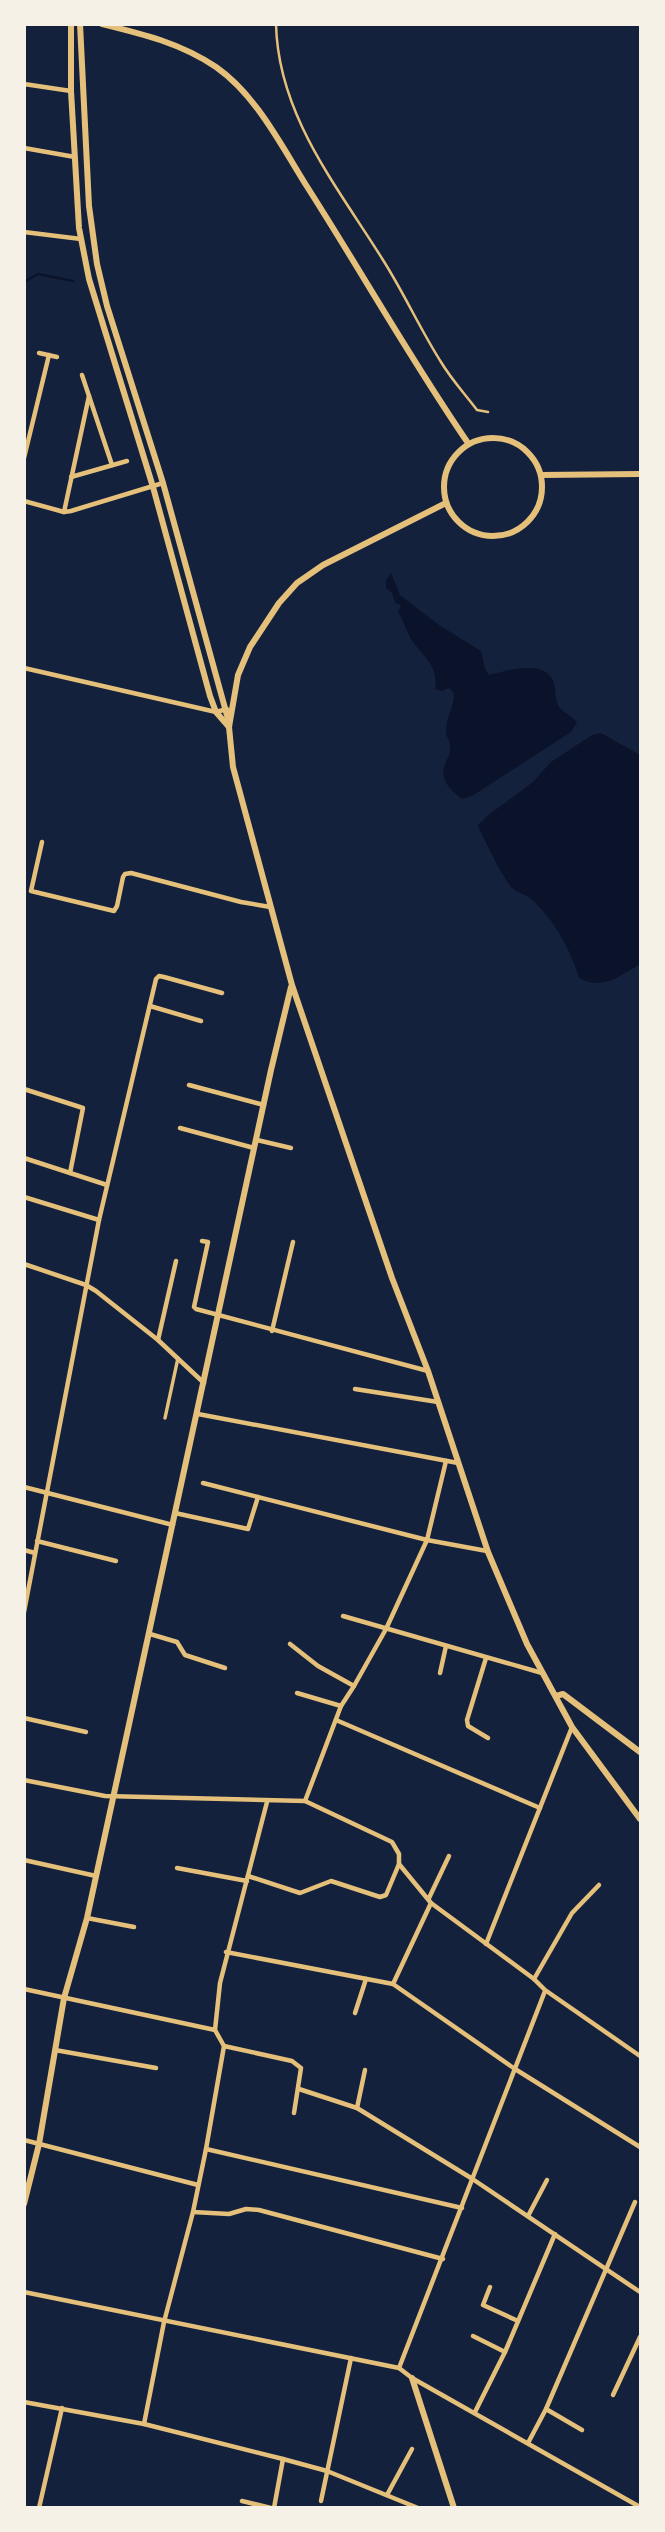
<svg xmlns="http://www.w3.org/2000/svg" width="665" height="2532" font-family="Inter,sans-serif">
	<rect width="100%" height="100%" fill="#14213d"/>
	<!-- water -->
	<g fill="#0b132b">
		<path d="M391,573L400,595L439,625L481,651L485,669L489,675C510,670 549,657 555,687C556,695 555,702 560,708C565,713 572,717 577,722L571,732L472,796L462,799C452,792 440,780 444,767C446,760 451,754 450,746C450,741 446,737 446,731C446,717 454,707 454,693L449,688L442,691L435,689C439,665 422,656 411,639C406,630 404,621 398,612L401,605L395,603L392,593L386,588V580Z"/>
		<path d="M601,733L640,755V964C620,976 602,991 579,978C570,949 554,919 531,899C526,894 517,893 512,888C505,881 481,835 478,825L487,816L533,782L551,762L592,735Z"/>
	</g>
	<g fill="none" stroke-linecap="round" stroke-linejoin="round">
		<!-- stream -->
		<path stroke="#0b132b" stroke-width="2.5" d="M24,282L38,274L73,281"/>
		<!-- service -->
		<path stroke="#e5c07b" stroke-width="2.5" d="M276,24C278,115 337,186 383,260C404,293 420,329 441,362C451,379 465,394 477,410L488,412"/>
		<!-- pedestrian -->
		<path stroke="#e5c07b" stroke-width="3.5" d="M165,1418L178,1358"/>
		<!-- minor -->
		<g stroke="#e5c07b" stroke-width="4.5">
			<path d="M24,84L71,91"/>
			<path d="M24,148L75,157"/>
			<path d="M24,232L81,239"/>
			<path d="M39,353L57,357"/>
			<path d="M82,375L112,465"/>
			<path d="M24,458L49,355"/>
			<path d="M71,477L127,461"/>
			<path d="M24,501L64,512L71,511L163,483"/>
			<path d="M64,512L89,396"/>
			<path d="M24,668L216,712L227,709"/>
			<path d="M42,842L31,891L114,911L117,906L123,877L125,874L131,873L241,902L270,907"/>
			<path d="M150,1006L201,1021"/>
			<path d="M189,1085L264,1105"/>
			<path d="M24,1089L83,1108L70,1173"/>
			<path d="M180,1128L254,1148"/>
			<path d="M257,1140L291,1148"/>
			<path d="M24,1158L107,1185"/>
			<path d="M24,1197L99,1220"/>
			<path d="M202,1241L208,1242L194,1307L196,1309L428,1371"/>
			<path d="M24,1264L86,1285L96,1291L158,1340L204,1383"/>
			<path d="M272,1331L293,1242"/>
			<path d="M158,1340L176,1261"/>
			<path d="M355,1389L438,1402"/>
			<path d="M198,1414L458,1463"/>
			<path d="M203,1483L427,1540L487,1551"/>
			<path d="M24,1487L173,1525"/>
			<path d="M175,1513L248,1529L258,1497"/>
			<path d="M37,1541L116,1561"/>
			<path d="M24,1550L35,1553"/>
			<path d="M24,1612L99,1220L156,979L159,976L164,977L222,993"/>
			<path d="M343,1616L542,1673"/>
			<path d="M150,1634L177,1642L185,1655L225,1668"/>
			<path d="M290,1644L318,1666L354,1686"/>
			<path d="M486,1658L467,1720L468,1726L488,1738"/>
			<path d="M440,1673L446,1646"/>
			<path d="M297,1693L341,1706"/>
			<path d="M24,1718L86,1732"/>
			<path d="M336,1720L540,1808"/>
			<path d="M24,1780L105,1796L305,1801L392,1842L399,1854V1864L431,1903L534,1979L545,1990L640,2056"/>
			<path d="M305,1801L341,1706L354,1686L386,1629L427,1540L446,1461"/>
			<path d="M24,1860L96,1876"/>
			<path d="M177,1868L247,1881"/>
			<path d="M248,1876L300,1893L331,1881L380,1897L386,1895L399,1864"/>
			<path d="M429,1898L449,1856"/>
			<path d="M87,1918L134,1927"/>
			<path d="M486,1944L572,1727"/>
			<path d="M226,1952L393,1984L515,2069L640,2147"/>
			<path d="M534,1979L572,1913L599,1885"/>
			<path d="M393,1984L431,1903"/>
			<path d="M24,1989L215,2030"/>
			<path d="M355,2013L366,1979"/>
			<path d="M224,2046L292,2061L301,2068L294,2113"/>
			<path d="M55,2050L156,2068"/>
			<path d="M299,2089L357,2108L471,2178L640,2292"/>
			<path d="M357,2108L365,2070"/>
			<path d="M24,2140L198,2185"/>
			<path d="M206,2149L462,2208"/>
			<path d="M193,2212L229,2214L246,2209L259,2210L443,2259"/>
			<path d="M528,2216L547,2180"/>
			<path d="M490,2287L483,2305L518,2321"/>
			<path d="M24,2292L399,2368L412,2378L640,2507"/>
			<path d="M473,2336L505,2352"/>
			<path d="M399,2368L545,1991"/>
			<path d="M613,2395L640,2337"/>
			<path d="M24,2402L144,2424L283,2459L327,2471L418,2508"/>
			<path d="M546,2409L582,2430"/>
			<path d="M475,2412L505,2352L555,2234"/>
			<path d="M144,2424L164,2322L193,2212L206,2149L224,2046L215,2030L220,1983L267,1802"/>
			<path d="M528,2443L546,2409L635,2202"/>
			<path d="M387,2495L412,2449"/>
			<path d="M242,2501L271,2508"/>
			<path d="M321,2501L351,2358"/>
			<path d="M39,2508L62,2408"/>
			<path d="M274,2508L283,2459"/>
		</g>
		<!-- secondary -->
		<g stroke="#e5c07b" stroke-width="6">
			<path d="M71,24V91L79,228L89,279L153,487L210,696L216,712L229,727"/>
			<path d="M80,24L89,206L97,264L107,306L163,483L228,719"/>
			<path d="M102,24C143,34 180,43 216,67C256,95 281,145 306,185C361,271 411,360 468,443"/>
			<circle cx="493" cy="487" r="49"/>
			<path d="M541,475L640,474"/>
			<path d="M446,503L323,565L297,583L279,603L250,647L238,675L229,727L233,767L292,985L392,1278L428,1371L488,1552L527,1644L572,1727L640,1819"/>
			<path d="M556,1696L563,1694L640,1752"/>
			<path d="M24,2204L39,2144L64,1998L87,1918L271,1070L291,987"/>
			<path d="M412,2378L454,2508"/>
		</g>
	</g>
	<!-- border -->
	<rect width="665" height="2532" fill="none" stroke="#f6f1e7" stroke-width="52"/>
</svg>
